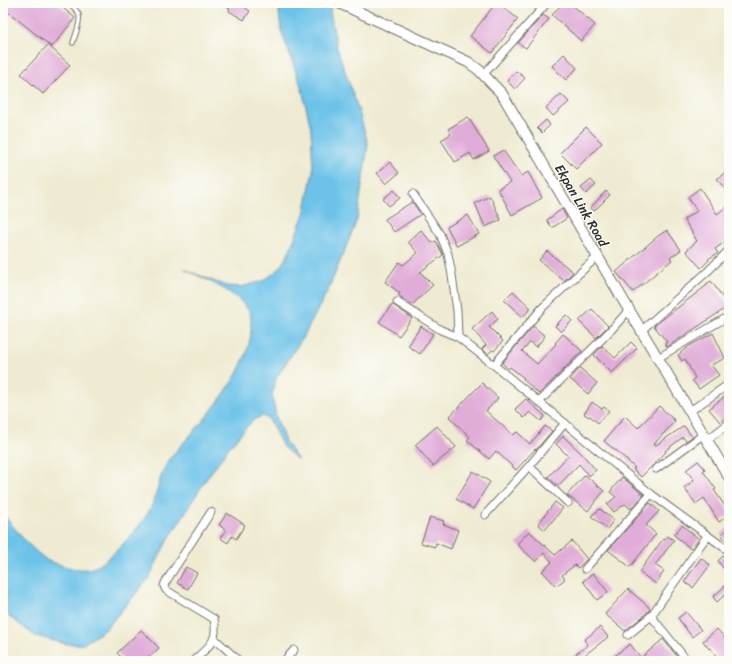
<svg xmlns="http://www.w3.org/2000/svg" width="732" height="664" font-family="Sriracha,sans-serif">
	<rect width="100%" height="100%" fill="#fdfcf7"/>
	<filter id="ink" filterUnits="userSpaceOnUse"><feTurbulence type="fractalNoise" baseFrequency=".025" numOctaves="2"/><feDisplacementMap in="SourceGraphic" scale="8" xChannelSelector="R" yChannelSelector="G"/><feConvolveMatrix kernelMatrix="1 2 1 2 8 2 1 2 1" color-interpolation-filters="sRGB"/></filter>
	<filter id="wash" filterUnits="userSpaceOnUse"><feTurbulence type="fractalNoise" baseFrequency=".012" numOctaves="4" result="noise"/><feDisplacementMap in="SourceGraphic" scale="16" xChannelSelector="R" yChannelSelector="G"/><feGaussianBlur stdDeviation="0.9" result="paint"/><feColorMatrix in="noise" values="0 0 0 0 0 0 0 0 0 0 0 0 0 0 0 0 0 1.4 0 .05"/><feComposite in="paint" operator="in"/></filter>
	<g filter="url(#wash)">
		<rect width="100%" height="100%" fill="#efebd2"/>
		<!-- water -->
		<path fill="#6cc2e9" stroke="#4c768a" d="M278,3H332L330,11L337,48L359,112L368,144L357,220L329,288L305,334L276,378L272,396L276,416L285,442L298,460L283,447L269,419L262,416L253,420L229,447L205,481L165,545L149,578L105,630L83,644H67L35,636L10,617L3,608V514C16,530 28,546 44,558C48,562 55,563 61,565C69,568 85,571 93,568C109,562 139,528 148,513C156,500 158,484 163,471C170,455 184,443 195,430C218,404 254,360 251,323C251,320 251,316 250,314C243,294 202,278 184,269L226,286L241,287L263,281L277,271L288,255L304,214L313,171L311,129L302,89L281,30Z"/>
		<g id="blocks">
			<!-- building -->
			<g fill="#e0acd8">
				<path d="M5,3H57L75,18L52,47L3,8Z"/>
				<path d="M221,3H238L250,11L244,20L229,11L230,9Z"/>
				<path d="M496,3H498L518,19L492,53L470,36Z"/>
				<path d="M556,3H570L595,25L581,41L552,15L560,6Z"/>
				<path d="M543,15L549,19L526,48L518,43Z"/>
				<path d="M48,45L70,65L43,94L21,74Z"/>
				<path d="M564,54L577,68L566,80L552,66Z"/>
				<path d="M516,71L525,78L515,89L507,81Z"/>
				<path d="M561,94L569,102L553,116L546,108Z"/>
				<path d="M468,117L489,151L474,160L470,153L455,162L441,140L451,134L448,129Z"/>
				<path d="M546,120L550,125L542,133L537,128Z"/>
				<path d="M586,127L602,143L576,169L560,153Z"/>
				<path d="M503,150L521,176L528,172L542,198L512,215L498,189L510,182L493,156Z"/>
				<path d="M390,162L399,173L386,184L377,173Z"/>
				<path d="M729,169V194L717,179Z"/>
				<path d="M591,180L596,185L586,194L581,188Z"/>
				<path d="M700,188L717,214L726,207L729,211V239L715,249L718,253L708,259L709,260L701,268L686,251L697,241L684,219L697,211L688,197Z"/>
				<path d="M394,190L400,198L389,206L383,199Z"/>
				<path d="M606,191L610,195L594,211L590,208Z"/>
				<path d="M490,196L501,220L485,227L475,203Z"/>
				<path d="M412,202L421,214L394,232L385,219Z"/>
				<path d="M562,209L567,218L552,228L547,220Z"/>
				<path d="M468,215L479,234L457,246L447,227Z"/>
				<path d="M421,230L432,243L436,241L443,255L420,272L433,285L412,305L398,295L400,293L385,282L399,262L403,265L418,253L408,242Z"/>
				<path d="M667,230L681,250L670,258L672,260L633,292L616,272L658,236Z"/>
				<path d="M547,251L573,272L564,281L539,260Z"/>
				<path d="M711,281L729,306L667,347L665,343L667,342L654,326L707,285L706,284Z"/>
				<path d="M513,291L531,308L523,317L504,300Z"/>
				<path d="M392,304L412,318L399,336L379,322Z"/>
				<path d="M592,309L608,326L596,338L579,321Z"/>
				<path d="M492,311L498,319L489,327L503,341L494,351L492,350L488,354L482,349L486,345L472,329Z"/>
				<path d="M566,315L572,321L561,332L555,326Z"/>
				<path d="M421,326L433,334L420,354L408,346Z"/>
				<path d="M533,326L545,336L536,347L530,342L522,351L537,364L556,344L555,343L563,334L582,351L539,394L523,379L524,378L510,367L508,369L502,363Z"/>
				<path d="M713,333L725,358L711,365L719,375L699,389L692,380L695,378L685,359L682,361L678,355L689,346Z"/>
				<path d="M631,342L637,348L612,373L594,355L602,346L615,358Z"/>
				<path d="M580,368L597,383L588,394L570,379Z"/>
				<path d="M482,383L498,398L486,411L513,435L517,432L530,444L545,426L552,431L536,450L535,449L516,470L496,451L489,459L467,440L470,437L449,417Z"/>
				<path d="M729,393V414L720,422L709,409Z"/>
				<path d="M526,399L545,416L541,421L530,412L524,418L515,409Z"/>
				<path d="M592,402L602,409L604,407L609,411L598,423L590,416L589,417L584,414Z"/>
				<path d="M659,406L675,421L654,444L656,445L684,426L692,437L686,441L683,437L665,451L666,452L641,477L633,469L635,468L616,450V451L604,441L625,416L638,428Z"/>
				<path d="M437,426L456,447L433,466L415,445Z"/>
				<path d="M563,436L583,455L596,470L589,476L579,464L558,486L548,477L568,456L556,444Z"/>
				<path d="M698,461L705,469L703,471L716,489L714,490L729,512V515L719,522L704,498L696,504L684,488L694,480L686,470Z"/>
				<path d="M473,471L490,482L473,509L456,499Z"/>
				<path d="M585,475L604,491L588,511L567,495Z"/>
				<path d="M622,477L644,495L631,509L625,504L614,512L607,504L616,497L610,492Z"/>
				<path d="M555,502L563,508L545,530L538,524Z"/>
				<path d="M650,503L659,511L646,525L656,534L630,567L608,550Z"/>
				<path d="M600,509L614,520L607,529L591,516Z"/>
				<path d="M227,513L245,525L236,539L232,536L228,543L220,538L226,530L219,525Z"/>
				<path d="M430,517L444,521L443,524L458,530L451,549L436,543L435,547L421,543Z"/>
				<path d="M682,525L699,539L691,549L674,535Z"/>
				<path d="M729,528V545L721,534Z"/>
				<path d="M529,531L555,555L572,541L587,559L578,568L575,565L562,575L565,579L556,586L542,571L552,562L544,553L536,562L517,544Z"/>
				<path d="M667,536L674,540L655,565L664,571L656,584L639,572L663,539L664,540Z"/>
				<path d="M724,555L729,563L723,568L718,561Z"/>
				<path d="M701,558L710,565L693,588L684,582Z"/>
				<path d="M186,567L197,573L188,589L177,583Z"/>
				<path d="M593,573L608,592L597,600L583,581Z"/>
				<path d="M729,582V591L717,602L713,597Z"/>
				<path d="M628,589L650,608L647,613L625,631L605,614Z"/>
				<path d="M686,612L701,630L692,637L678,618Z"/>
				<path d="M600,627L608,637L577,661H575L572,657L588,645L584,640Z"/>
				<path d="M717,629L729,643V661H720L710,648L709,649L703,641Z"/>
				<path d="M141,630L159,648L145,661H125L117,653Z"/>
				<path d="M663,639L680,660L678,661H608L630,644L641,658Z"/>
			</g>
		</g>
	</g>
	<g filter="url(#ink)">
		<use href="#blocks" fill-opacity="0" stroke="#706e65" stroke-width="1"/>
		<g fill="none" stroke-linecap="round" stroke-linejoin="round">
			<defs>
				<path id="lane" d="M69,3C72,6 78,11 79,15C81,23 75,35 73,43"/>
				<g id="street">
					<path d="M484,74L547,3"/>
					<path d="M413,194L440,234L448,254L452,275L457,311L458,337"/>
					<path d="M397,302L441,330L458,337L494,365L651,494L729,551"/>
					<path d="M641,331L708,271L729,250"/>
					<path d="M658,358L729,316"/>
					<path d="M494,365L542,308L597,257"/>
					<path d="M539,402L612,329L629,310"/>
					<path d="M690,411L729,384"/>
					<path d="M707,440L729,423"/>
					<path d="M529,466L568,503"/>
					<path d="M656,469L704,434"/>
					<path d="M485,515L529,466L565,423"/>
					<path d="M585,569L651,494"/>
					<path d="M651,616L685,658L692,661"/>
					<path d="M628,635L651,616L707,536"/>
					<path d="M214,638L239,661"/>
					<path d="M3,658L9,661"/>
					<path d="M193,661C208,647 219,642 214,619L166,590L164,586L165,583L211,512"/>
					<path d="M284,661L294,650"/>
				</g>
				<path id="secondary" d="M339,3L468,62L479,70L502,94L629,310L729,477"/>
			</defs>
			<!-- lane casing -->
			<use href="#lane" stroke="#706e65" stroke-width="5.5"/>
			<!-- street casing -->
			<use href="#street" stroke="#706e65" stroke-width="9"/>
			<!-- secondary casing -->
			<use href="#secondary" stroke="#706e65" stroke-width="12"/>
			<!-- lane -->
			<use href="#lane" stroke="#fff" stroke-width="3.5"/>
			<!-- street -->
			<use href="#street" stroke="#fff" stroke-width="7"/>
			<!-- secondary -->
			<use href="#secondary" stroke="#fff" stroke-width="10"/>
		</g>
	</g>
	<g text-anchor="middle" stroke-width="3" stroke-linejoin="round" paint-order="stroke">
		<!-- street labels -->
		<g font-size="13" fill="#2b2b2b" stroke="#fdfcf7">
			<text transform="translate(582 205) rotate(60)" y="5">Ekpan Link Road</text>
		</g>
	</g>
	<!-- margin -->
	<rect width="732" height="664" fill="none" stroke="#fdfcf7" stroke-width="16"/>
</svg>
